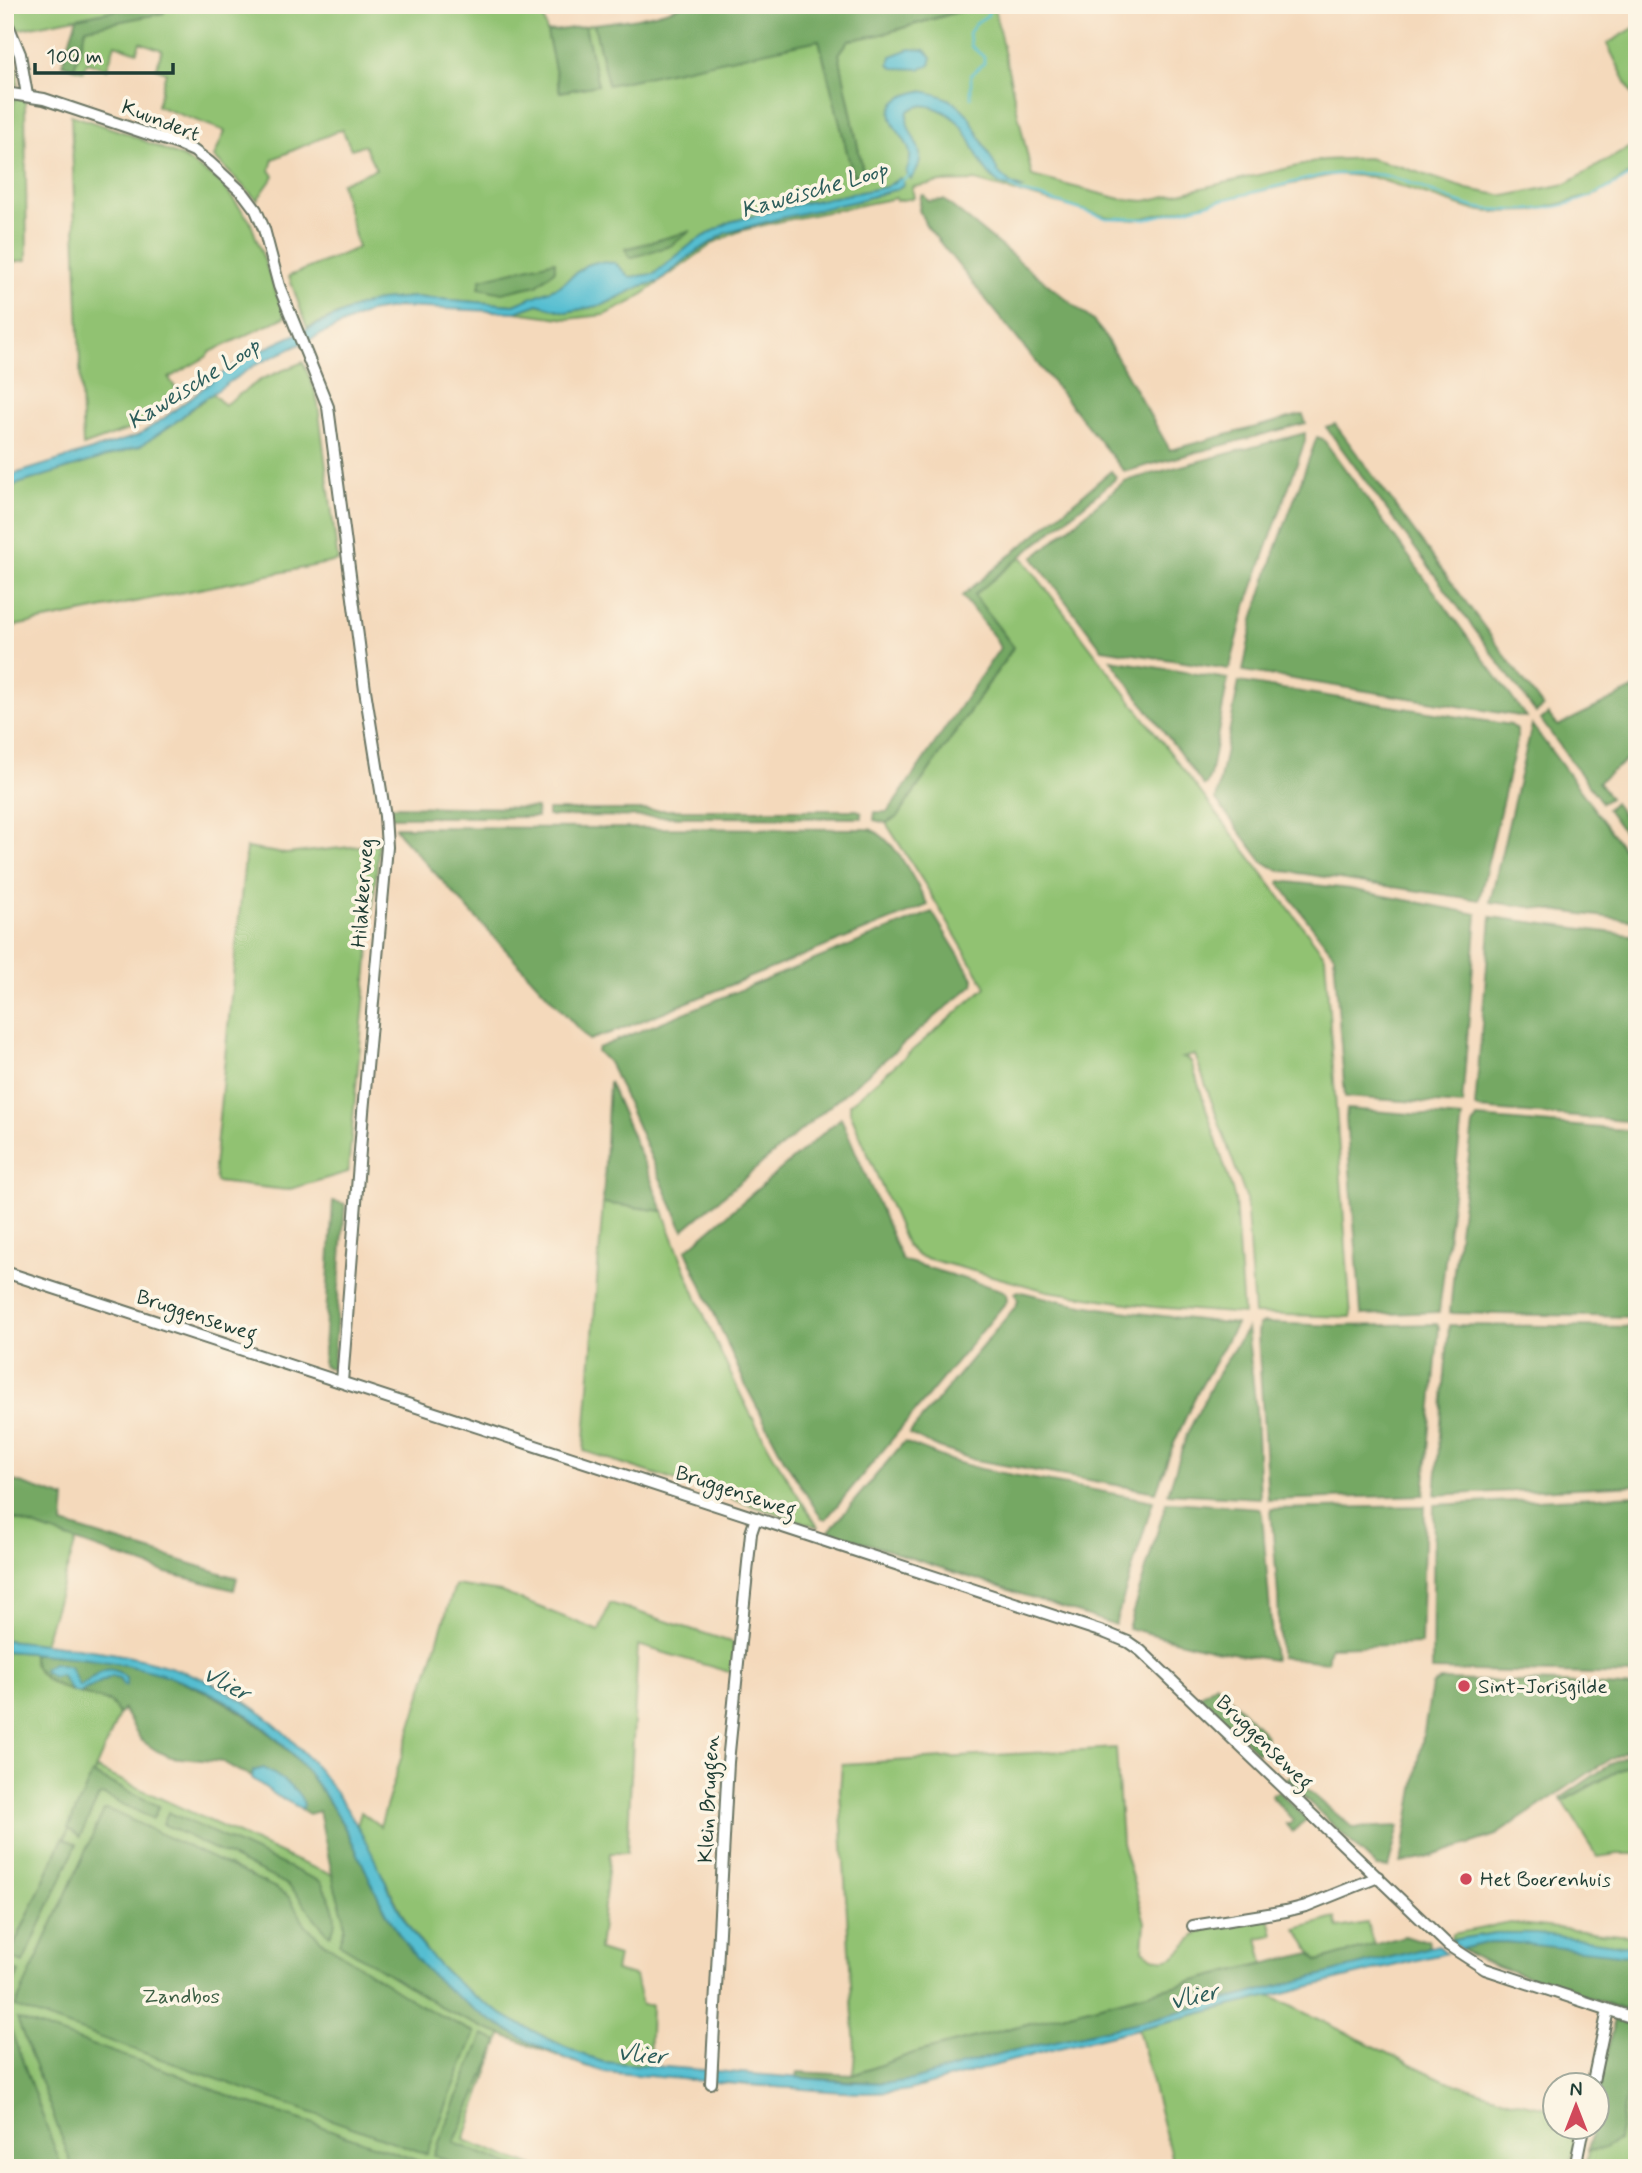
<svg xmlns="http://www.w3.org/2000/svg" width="1642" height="2173" font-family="Mynerve,sans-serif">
	<rect width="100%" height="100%" fill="#fcf5e5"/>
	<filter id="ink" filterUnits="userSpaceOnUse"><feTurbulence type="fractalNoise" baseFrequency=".0143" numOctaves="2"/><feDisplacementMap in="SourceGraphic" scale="14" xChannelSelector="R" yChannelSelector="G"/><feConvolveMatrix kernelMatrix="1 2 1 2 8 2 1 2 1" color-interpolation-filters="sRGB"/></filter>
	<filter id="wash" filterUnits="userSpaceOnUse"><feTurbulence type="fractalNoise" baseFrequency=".00686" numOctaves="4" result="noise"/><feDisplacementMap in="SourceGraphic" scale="28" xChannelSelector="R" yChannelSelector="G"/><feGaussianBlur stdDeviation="1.57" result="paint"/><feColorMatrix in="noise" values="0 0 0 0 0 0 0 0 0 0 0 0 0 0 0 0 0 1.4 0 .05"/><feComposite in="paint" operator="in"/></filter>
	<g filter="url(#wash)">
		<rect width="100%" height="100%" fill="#f4d9bb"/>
		<!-- green -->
		<g fill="#91c272" stroke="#588053" stroke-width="2">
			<path d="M6,5H140L16,30Z"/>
			<path d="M163,5H541L560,92L598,85L585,26L594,24L608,84L819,39L853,176L863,171L839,54L849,40L879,35L982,5H993L996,16L1032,176L1121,199L1145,201L1324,160L1368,158L1402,167L1467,189L1505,196L1566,184L1637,143V169L1598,194L1533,211L1491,212L1473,210L1372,177L1336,174L1134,220L1108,217L975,181L941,182L912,187L914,198L896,201V198L777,222L740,231L715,242L632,302L604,315L568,319L516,312L538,304L566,312L603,305L641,286L658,282L691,255L726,233L781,218L857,201L897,189L904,184L900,178L886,187L799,204L730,222L694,242L654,274L630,277L618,266L578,271L560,286L514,305L414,297L392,299L356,307L307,328L289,276L358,248L341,183L376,169L364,145L351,149L342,129L273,159L270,170L274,176L257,200L214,157L225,131L157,106L166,72L156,68L162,50L140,42L137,52L115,44L107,69L87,62L83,71L74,68L86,28L163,13Z"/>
			<path d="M1637,26V104L1607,44Z"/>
			<path d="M5,29L17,66L18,85H5Z"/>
			<path d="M14,98L25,100L27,260L5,263V168L9,167Z"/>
			<path d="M71,115L126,133L184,158L221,183L250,221L285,317L210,352L206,357L169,378L180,395L150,419L133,428L83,446Z"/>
			<path d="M303,362L314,388L318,404L338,561L5,628V488L140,446L173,424L212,393L224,405L262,379Z"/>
			<path d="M1021,556L1325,956L1351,1317L1254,1314L1246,1198L1195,1055L1183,1058L1191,1061L1235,1199L1243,1314L1154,1307L1047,1291L918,1256L907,1246L850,1112V1104L986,987L926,886L886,823L897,817L1012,650L1013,646L974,595Z"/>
			<path d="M379,844L348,1172L287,1190L216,1182L214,1167L246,848L286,854Z"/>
			<path d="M603,1203L663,1211C695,1298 733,1390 781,1468C793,1488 806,1508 818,1527L584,1451Z"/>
			<path d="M5,1516L76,1541L44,1644L5,1640Z"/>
			<path d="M455,1585L501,1592L599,1631L610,1603L734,1643L732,1673L638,1645L627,1853H610L599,1950L618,1956L615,1971L635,1976L642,2005H651L649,2066L603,2062L583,2056L501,2015L457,1983L432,1958L409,1927L357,1826L361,1812L380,1826Z"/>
			<path d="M5,1651L32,1653C34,1691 84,1692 111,1703L119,1715L70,1827L97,1769L299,1862L338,1877L415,1954L502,2032L464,2140L538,2168H5V1969L69,1829L63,1838L5,1965Z"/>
			<path d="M1116,1748L1122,1843L1145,1922L1143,1950C1177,1978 1183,1936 1210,1926C1228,1920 1250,1920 1269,1917L1273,1935L1258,1938L1264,1963L914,2053L853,2075L855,2052L844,1863L840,1791L842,1764Z"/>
			<path d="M1637,1761V1854H1617L1598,1857L1563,1801Z"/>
			<path d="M1335,1918L1338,1928L1367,1923L1374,1945L1318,1961L1296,1929Z"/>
			<path d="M1510,1923L1637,1937V1947L1518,1933H1496L1451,1940L1452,1934Z"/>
			<path d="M1496,1939L1637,1954V2168H1584L1598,2124L1623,2021L1619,2012Z"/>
			<path d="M1270,1996L1444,2080L1512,2101L1554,2109V2128H1579L1570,2168H1174L1138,2029Z"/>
		</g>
		<!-- forest -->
		<g fill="#74a864" stroke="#4a724c" stroke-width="2">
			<path d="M140,5H163L164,13L86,28L74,68L62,64L77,18Z"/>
			<path d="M683,5H973V7L879,35L849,40L839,54L863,172L853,176L819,40L608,85L594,24C627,20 652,17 683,5Z"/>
			<path d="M585,26L598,85L560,92L547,32Z"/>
			<path d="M924,195L928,201L944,200L1093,321L1103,333L1170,450L1300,415H1303L1306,423L1127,471L1123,470L926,225L919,210L921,196Z"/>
			<path d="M691,231L670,246L630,258L625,249Z"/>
			<path d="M555,261V270L537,285L502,293L479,288L481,279Z"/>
			<path d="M1335,424L1543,707L1536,713L1326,427Z"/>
			<path d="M1305,433V441L1245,609L1230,667L1228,669L1102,649L1033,558L1125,481Z"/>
			<path d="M1317,437L1323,439L1526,717L1243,671L1254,616L1275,552Z"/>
			<path d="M1111,471L1116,477L1114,480L974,595L1013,647L1012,649L897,817L886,823L874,820L875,812H887L890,809L1000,648L995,638L962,596Z"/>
			<path d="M1111,660L1228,679L1210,776L1206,785L1204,786Z"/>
			<path d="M1239,682L1511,725L1517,730V740L1479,900L1278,870L1263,862L1216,800Z"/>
			<path d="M1637,687V752L1598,782L1610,798L1602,803L1541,720L1548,714L1558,726Z"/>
			<path d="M1532,725L1637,867V921L1490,902Z"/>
			<path d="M1614,803L1637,834V850L1607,809Z"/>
			<path d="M387,806L536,808L537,817H389Z"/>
			<path d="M548,810H857L861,812L862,818L548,816Z"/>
			<path d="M396,827L870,829C897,840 914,881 928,905L619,1030L589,1040L400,835L395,828Z"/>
			<path d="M1280,881L1350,889L1477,914L1462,1105L1345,1097L1334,955L1279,883Z"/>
			<path d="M932,912L974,980L973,985L683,1230L610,1064L597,1051L598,1048Z"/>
			<path d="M1491,917L1637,936V1122L1479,1109L1475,1107Z"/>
			<path d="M609,1082L650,1177L663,1211L603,1203Z"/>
			<path d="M1347,1109L1462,1118L1439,1312L1362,1315L1361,1313L1346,1118Z"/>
			<path d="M841,1118L902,1260L1001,1290L1006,1293L1007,1301L826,1519H822L784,1459L746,1386L686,1250Z"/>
			<path d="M1477,1118L1637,1131V1317L1450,1313L1454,1269L1473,1125Z"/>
			<path d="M333,1201L345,1204L333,1369L323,1366Z"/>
			<path d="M1018,1291C1089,1310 1163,1316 1236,1324L1194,1399L1172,1448L1156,1492L975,1460L939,1448L909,1434L1016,1306L1018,1300L1015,1293Z"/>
			<path d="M1263,1323L1338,1326L1437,1324L1439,1327L1424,1495L1268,1500L1258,1334L1259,1325Z"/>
			<path d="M1449,1325L1637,1327V1485L1435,1495Z"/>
			<path d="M1247,1328L1256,1410L1260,1498L1168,1493L1187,1434L1217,1375Z"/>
			<path d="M904,1442L952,1461L981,1469L1153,1501L1115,1625L829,1531Z"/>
			<path d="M5,1478L65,1498L63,1524L237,1578L234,1590L167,1573L5,1516Z"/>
			<path d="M1637,1495V1675L1432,1670L1434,1505Z"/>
			<path d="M1171,1502L1259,1508L1262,1514L1274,1660L1214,1650L1128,1628L1166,1503Z"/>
			<path d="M1425,1506L1421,1644L1330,1647L1327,1662L1280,1657L1278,1595L1271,1509Z"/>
			<path d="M32,1653C62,1656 93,1658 122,1663C140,1666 156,1672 173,1678C254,1708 309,1760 349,1836C371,1878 387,1926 419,1961C456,2000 500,2027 549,2050C562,2056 576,2060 588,2067L484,2028L449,2012L339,1943L344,1928V1917L335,1888L319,1811L309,1814L301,1809L296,1792L264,1768L253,1771L252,1776L239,1771L223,1762L170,1757L157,1751L141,1740L123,1709L119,1715L111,1702L79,1693L112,1676L119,1678L123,1685L120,1673C104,1663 93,1680 79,1686L70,1667L57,1675H61L72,1691C53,1684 34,1676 32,1653Z"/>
			<path d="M1440,1680L1559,1683L1637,1688V1745L1596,1768L1496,1835L1423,1859L1401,1863L1432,1685Z"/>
			<path d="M1216,1684L1265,1734L1267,1742L1258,1753L1199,1696Z"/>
			<path d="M1637,1749V1761L1562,1801L1561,1798L1600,1771Z"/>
			<path d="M92,1774L159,1806L153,1819L104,1795L99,1796L80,1837L68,1828Z"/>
			<path d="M1291,1776L1353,1828L1399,1826L1388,1868L1377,1867L1285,1779Z"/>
			<path d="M1278,1791L1307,1820L1292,1832L1286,1824H1290L1293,1820L1271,1796Z"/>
			<path d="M104,1810H110L276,1888L289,1897L306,1925L323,1942L418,2004L475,2033L427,2154L15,2007Z"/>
			<path d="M168,1812L321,1882C329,1898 342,1918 330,1935C312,1920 304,1898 286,1884L163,1824Z"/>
			<path d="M63,1838L77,1844L23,1963L9,1957Z"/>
			<path d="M1404,1936L1416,1940H1428L1430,1947L1144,2021L1003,2053L913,2080L889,2083L797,2078L798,2072L853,2075L914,2053L1237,1970L1311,1953L1318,1961Z"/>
			<path d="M1490,1942L1530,1943L1637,1956V2014L1483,1961L1461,1949Z"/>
			<path d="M5,1966L19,1972L5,2002Z"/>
			<path d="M5,2014L62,2168H5Z"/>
			<path d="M17,2019L171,2072L239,2100L311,2123L427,2164L428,2168H73Z"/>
			<path d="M1614,2020L1637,2026V2077L1632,2078L1628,2084L1618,2140L1602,2149L1588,2151L1592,2128H1596L1597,2106Z"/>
			<path d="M483,2035L499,2041L454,2143L520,2168H466L434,2155Z"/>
		</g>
		<!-- water -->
		<g fill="#55bed1" stroke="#3a7e82" stroke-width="2">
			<path d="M910,49L925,50L932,57L930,65L921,69L893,68L889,64L891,56Z"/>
			<path d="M920,91C940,93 955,100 968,115L999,173L1011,184L1024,189C1016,188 1004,188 998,183C970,161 975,123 938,109C926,104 919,104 908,111C901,138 936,146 911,179L906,172C909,165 912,158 909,150C907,142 900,134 895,127C881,104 902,95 920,91Z"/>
			<path d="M900,178L904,184L897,189L857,201L781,218L726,233L691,255L658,282L641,286L603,305L566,312L538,304L516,312L399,307L369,312L255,365L198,403L173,424L140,446L5,488V477L137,436L163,419L232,366L268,347L356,307L379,300L414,297L514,305L560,286L586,265L597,262L615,263L630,277L654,274L694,242L730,222L799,204L886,187Z"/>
			<path d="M5,1640C76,1647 146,1653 212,1683C279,1715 330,1775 365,1840C383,1874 396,1911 419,1942C452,1986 497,2014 545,2037C564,2047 583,2056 603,2062L852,2082L889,2083L913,2080L1003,2053L1144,2021L1438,1945L1446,1953L1039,2053L909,2090C871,2096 831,2091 792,2088C730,2084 668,2078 605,2072C543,2054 458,2009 416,1958C387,1922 370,1878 350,1837C318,1776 271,1721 207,1691C142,1661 76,1657 5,1651Z"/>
			<path d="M53,1663L70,1667L79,1686C97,1678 106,1658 126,1678V1686L123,1685L119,1678L112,1676L79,1693L72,1691L61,1675L53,1677L43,1671L44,1668Z"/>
			<path d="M264,1768C278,1777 300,1788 304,1805L302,1809L277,1796L252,1778L253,1771Z"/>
			<path d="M1496,1933H1535L1637,1947V1956L1507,1942H1490L1461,1949L1451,1940Z"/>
		</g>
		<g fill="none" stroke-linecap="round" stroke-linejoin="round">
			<!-- stream -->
			<g stroke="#55bed1" stroke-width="2.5">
				<path d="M971,98V75L984,63V57L971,46L969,33L977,22L988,15V10"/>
				<path d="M900,182L911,174"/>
				<path d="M1011,187L1022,193L1038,196L1106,218L1146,219L1323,175C1342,173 1362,172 1382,175C1413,181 1443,199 1473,207C1484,210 1495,210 1506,210C1558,212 1594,200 1637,171"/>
			</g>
		</g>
	</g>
	<g filter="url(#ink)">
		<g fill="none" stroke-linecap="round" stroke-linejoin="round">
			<defs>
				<g id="minor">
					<path d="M5,18L20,54L27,95"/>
					<path d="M5,93L44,99L178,144L194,151L209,162L244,194L256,210L264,229L279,286L328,407L365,690L385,816L387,847L363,1112L342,1382"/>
					<path d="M5,1272L1106,1633L1128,1642L1141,1651L1448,1945L1485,1969L1637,2019"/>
					<path d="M1193,1926L1286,1911L1306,1906L1378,1877"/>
					<path d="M711,2083L728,1762L751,1533L756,1518"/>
					<path d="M1592,2086L1608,2010"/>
					<path d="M1575,2168L1583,2128"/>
				</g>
			</defs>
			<!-- minor casing -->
			<use href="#minor" stroke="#6a7463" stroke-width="14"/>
			<!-- minor -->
			<use href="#minor" stroke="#fff" stroke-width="10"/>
		</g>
	</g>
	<!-- markers -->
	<g fill="#d1495b" stroke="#fcf5e5" stroke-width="2.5">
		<circle cx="1464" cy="1686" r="7"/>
		<circle cx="1466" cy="1879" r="7"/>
	</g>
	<g text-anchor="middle" stroke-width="7" stroke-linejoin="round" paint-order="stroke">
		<!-- street labels -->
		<g font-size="21" fill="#1f3d34" stroke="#fcf5e5">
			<text transform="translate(161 120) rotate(21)" y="7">Kuundert</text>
			<text transform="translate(362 893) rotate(-86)" y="7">Hilakkerweg</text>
			<text transform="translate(197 1315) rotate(18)" y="7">Bruggenseweg</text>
			<text transform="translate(736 1491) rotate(18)" y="7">Bruggenseweg</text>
			<text transform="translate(1265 1742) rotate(44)" y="7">Bruggenseweg</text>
			<text transform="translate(708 1799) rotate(-87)" y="7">Klein Bruggen</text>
		</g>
		<!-- poi labels -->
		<g font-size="21" fill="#1f3d34" stroke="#fcf5e5" text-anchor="start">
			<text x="1478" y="1693">Sint-Jorisgilde</text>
			<text x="1480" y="1886">Het Boerenhuis</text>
		</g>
		<!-- park labels -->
		<g font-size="21" fill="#3c5e44" stroke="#fcf5e5">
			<text x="181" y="2003">Zandbos</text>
		</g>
		<!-- water labels -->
		<g font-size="23" font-style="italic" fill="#2c5d5b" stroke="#fcf5e5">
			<text transform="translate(814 189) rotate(-16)" y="8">Kaweische Loop</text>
			<text transform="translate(193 383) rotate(-32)" y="8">Kaweische Loop</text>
			<text transform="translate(227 1683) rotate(28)" y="8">Vlier</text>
			<text transform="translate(1194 1996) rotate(-14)" y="8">Vlier</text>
			<text transform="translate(642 2054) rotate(5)" y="8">Vlier</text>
		</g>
	</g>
	<!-- margin -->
	<rect width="1642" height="2173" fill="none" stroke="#fcf5e5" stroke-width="28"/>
	<!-- north arrow -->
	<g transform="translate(1576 2106)"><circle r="33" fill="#fcf5e5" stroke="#a4ab9e" stroke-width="2"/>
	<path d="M0-5L12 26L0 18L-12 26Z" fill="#d1495b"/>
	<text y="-10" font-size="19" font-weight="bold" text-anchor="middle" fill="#1f3d34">N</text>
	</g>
	<!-- scale -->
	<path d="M35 63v10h138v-10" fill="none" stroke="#1f3d34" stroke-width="3.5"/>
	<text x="46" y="63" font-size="21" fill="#1f3d34" stroke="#fcf5e5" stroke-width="5" paint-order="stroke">100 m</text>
</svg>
